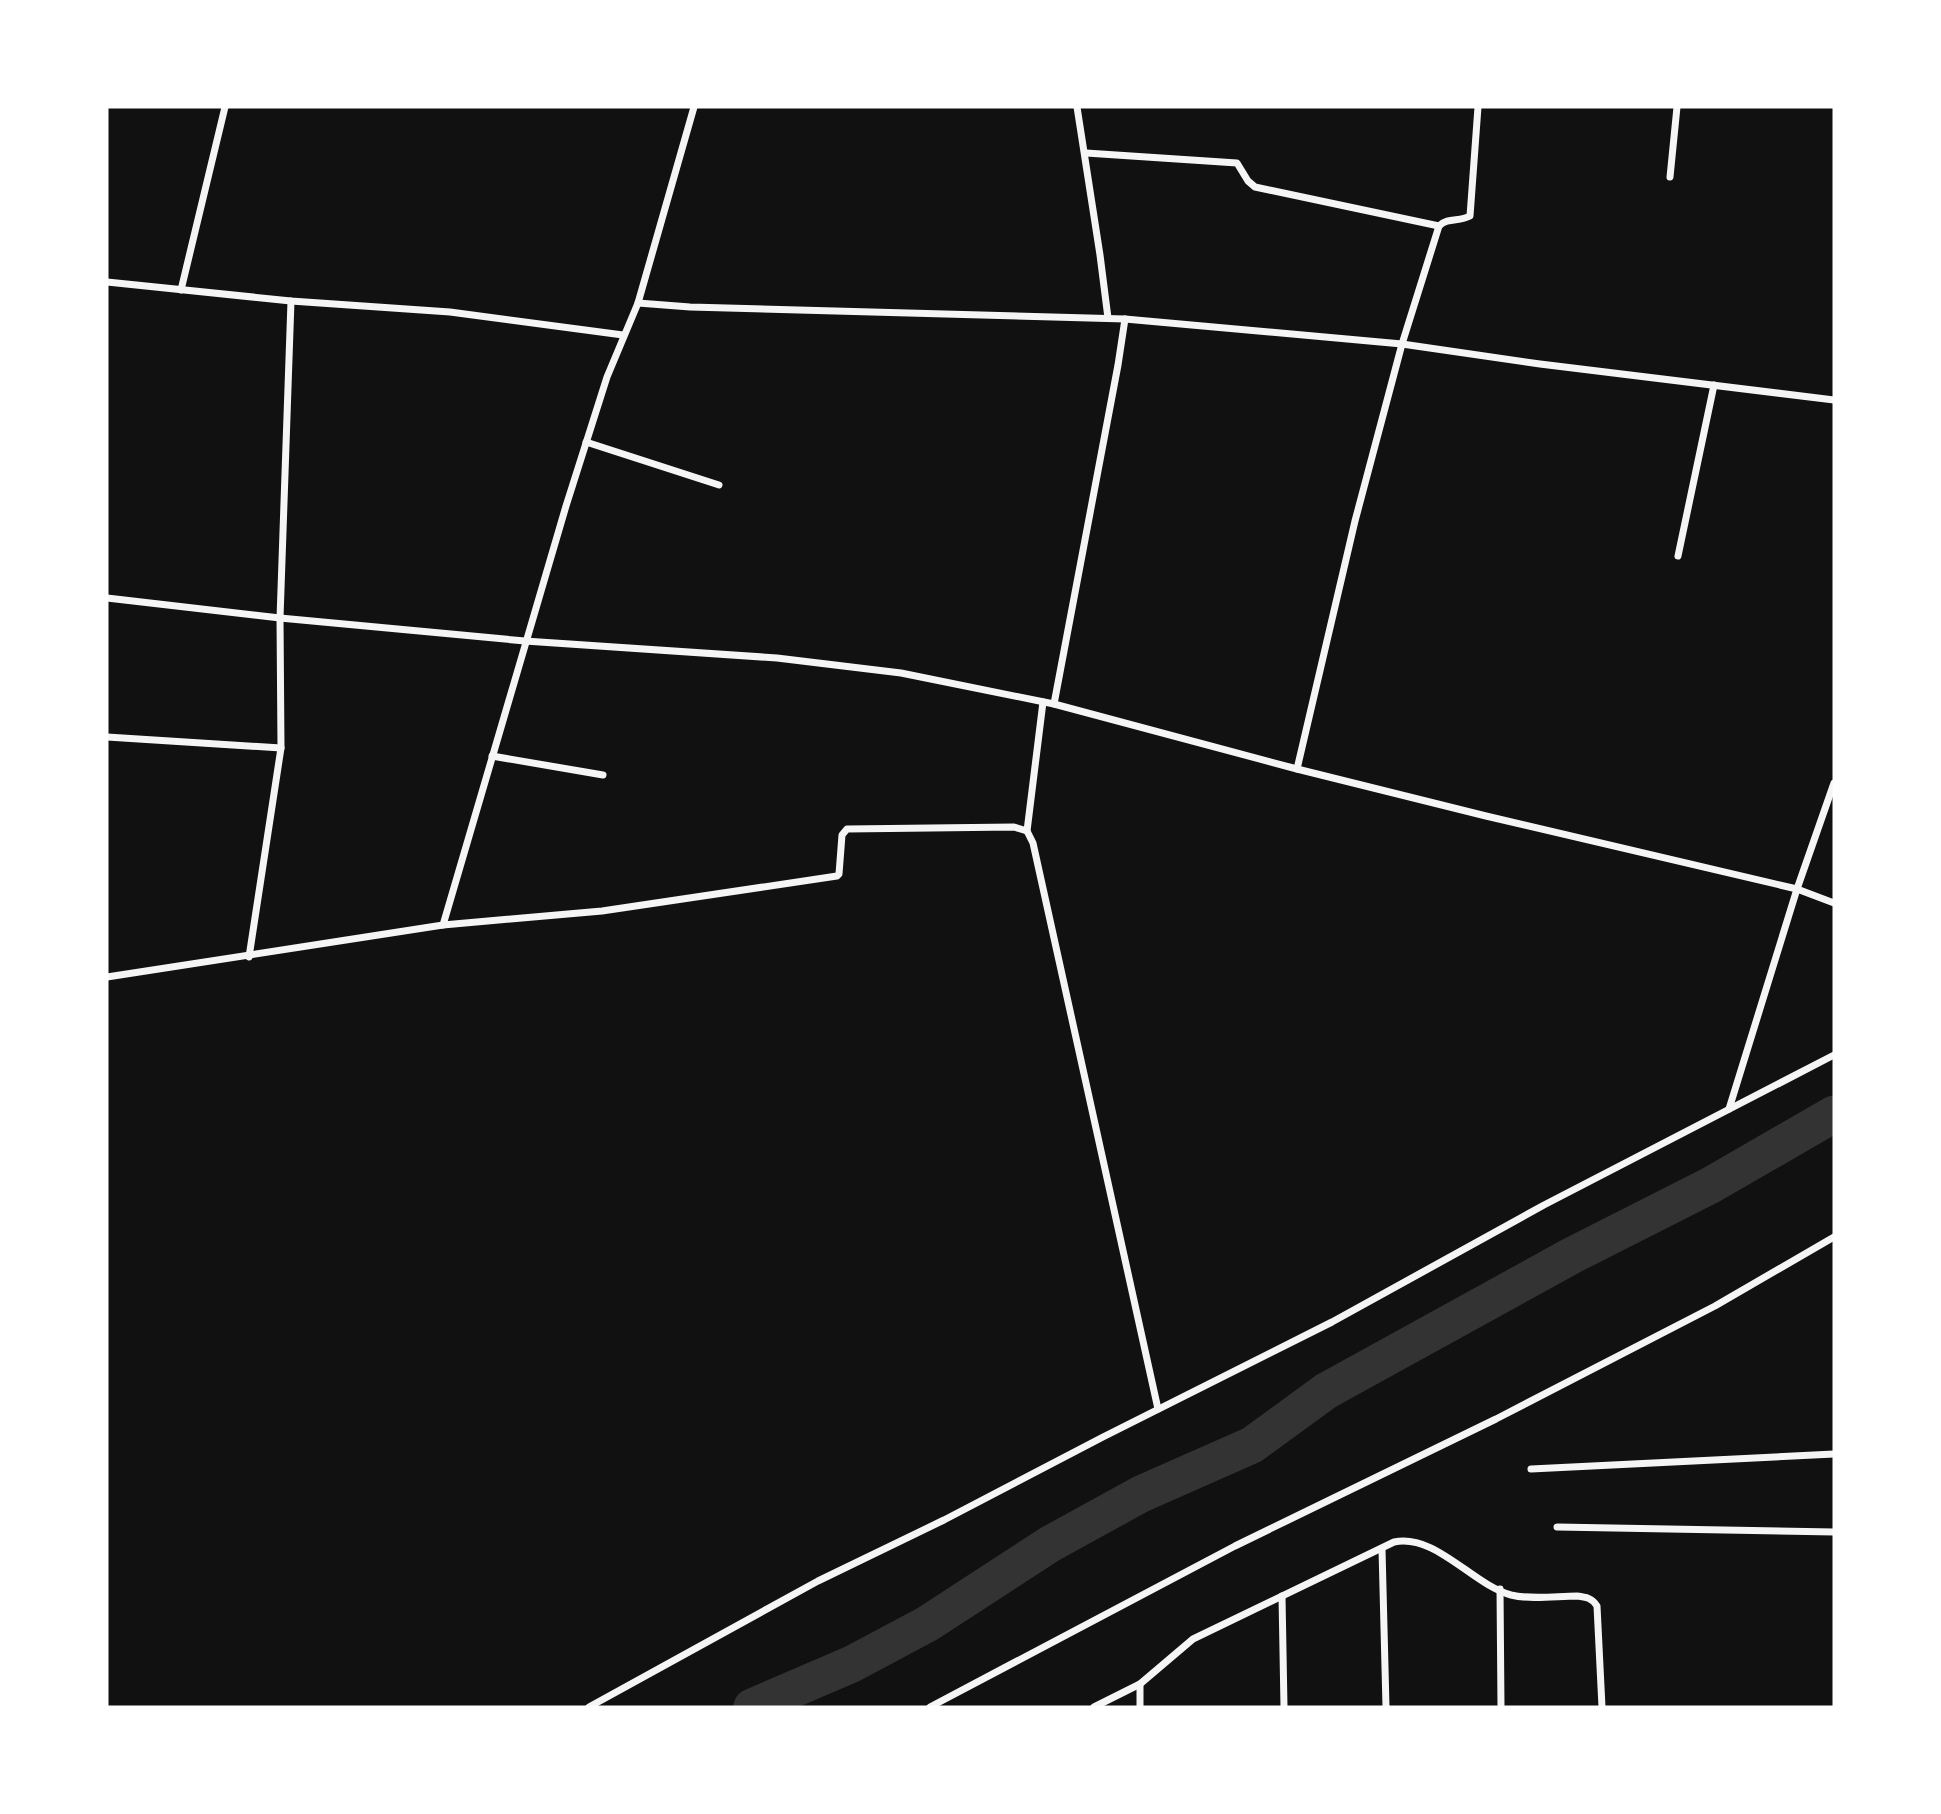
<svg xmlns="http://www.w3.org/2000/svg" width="1941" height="1814" font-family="'Varela Round',sans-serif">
	<rect width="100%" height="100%" fill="#111"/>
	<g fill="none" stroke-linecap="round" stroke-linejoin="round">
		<!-- river -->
		<path stroke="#333" stroke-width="37" d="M752,1707L852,1664L927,1624L1050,1544L1141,1494L1252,1445L1326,1391L1571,1256L1711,1185L1834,1114"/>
		<!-- minor -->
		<g stroke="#f5f5f5" stroke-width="7">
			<path d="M1077,107L1100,255L1108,318"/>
			<path d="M1086,153L1237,163L1248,181L1255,187L1439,226"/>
			<path d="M1670,177L1677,107"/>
			<path d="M107,282L291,301L450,312L623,335"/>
			<path d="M181,290L225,107"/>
			<path d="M638,303L690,307L1125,319L1402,344L1540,364L1834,400"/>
			<path d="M586,442L719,485"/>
			<path d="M1678,556L1714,385"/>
			<path d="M107,598L280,618L525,641L777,658L901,673L1054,704L1297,769L1486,816L1797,889L1834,903"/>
			<path d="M1054,704L1118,365L1125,319"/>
			<path d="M107,737L281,748"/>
			<path d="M492,756L603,775"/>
			<path d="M1297,769L1355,521L1402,344L1439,226C1448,217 1459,222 1470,216L1478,107"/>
			<path d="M1027,831L1043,702"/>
			<path d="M443,925L602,911L837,876L839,874L842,835L847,829L1014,827L1027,831L1033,843L1158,1409"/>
			<path d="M249,957L281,748L280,618L291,301"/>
			<path d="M107,977L443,925L566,506L607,377L638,303L694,107"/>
			<path d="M1729,1109L1797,889L1834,783"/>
			<path d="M1531,1469L1834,1454"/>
			<path d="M1557,1527L1834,1532"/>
			<path d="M1382,1549L1386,1707"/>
			<path d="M1500,1589L1501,1707"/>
			<path d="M1282,1596L1284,1707"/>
			<path d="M1140,1684V1707"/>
			<path d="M589,1707L818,1581L944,1520L1103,1437L1332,1322L1544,1205L1834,1055"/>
			<path d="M930,1707L1235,1546L1496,1419L1715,1306L1834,1237"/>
			<path d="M1094,1707L1140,1684L1193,1639L1394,1542C1435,1533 1473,1585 1511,1595C1532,1600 1557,1596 1577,1596C1586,1597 1592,1598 1597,1606L1602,1707"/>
		</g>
	</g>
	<!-- border -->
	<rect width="1941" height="1814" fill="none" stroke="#ffffff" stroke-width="217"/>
</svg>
